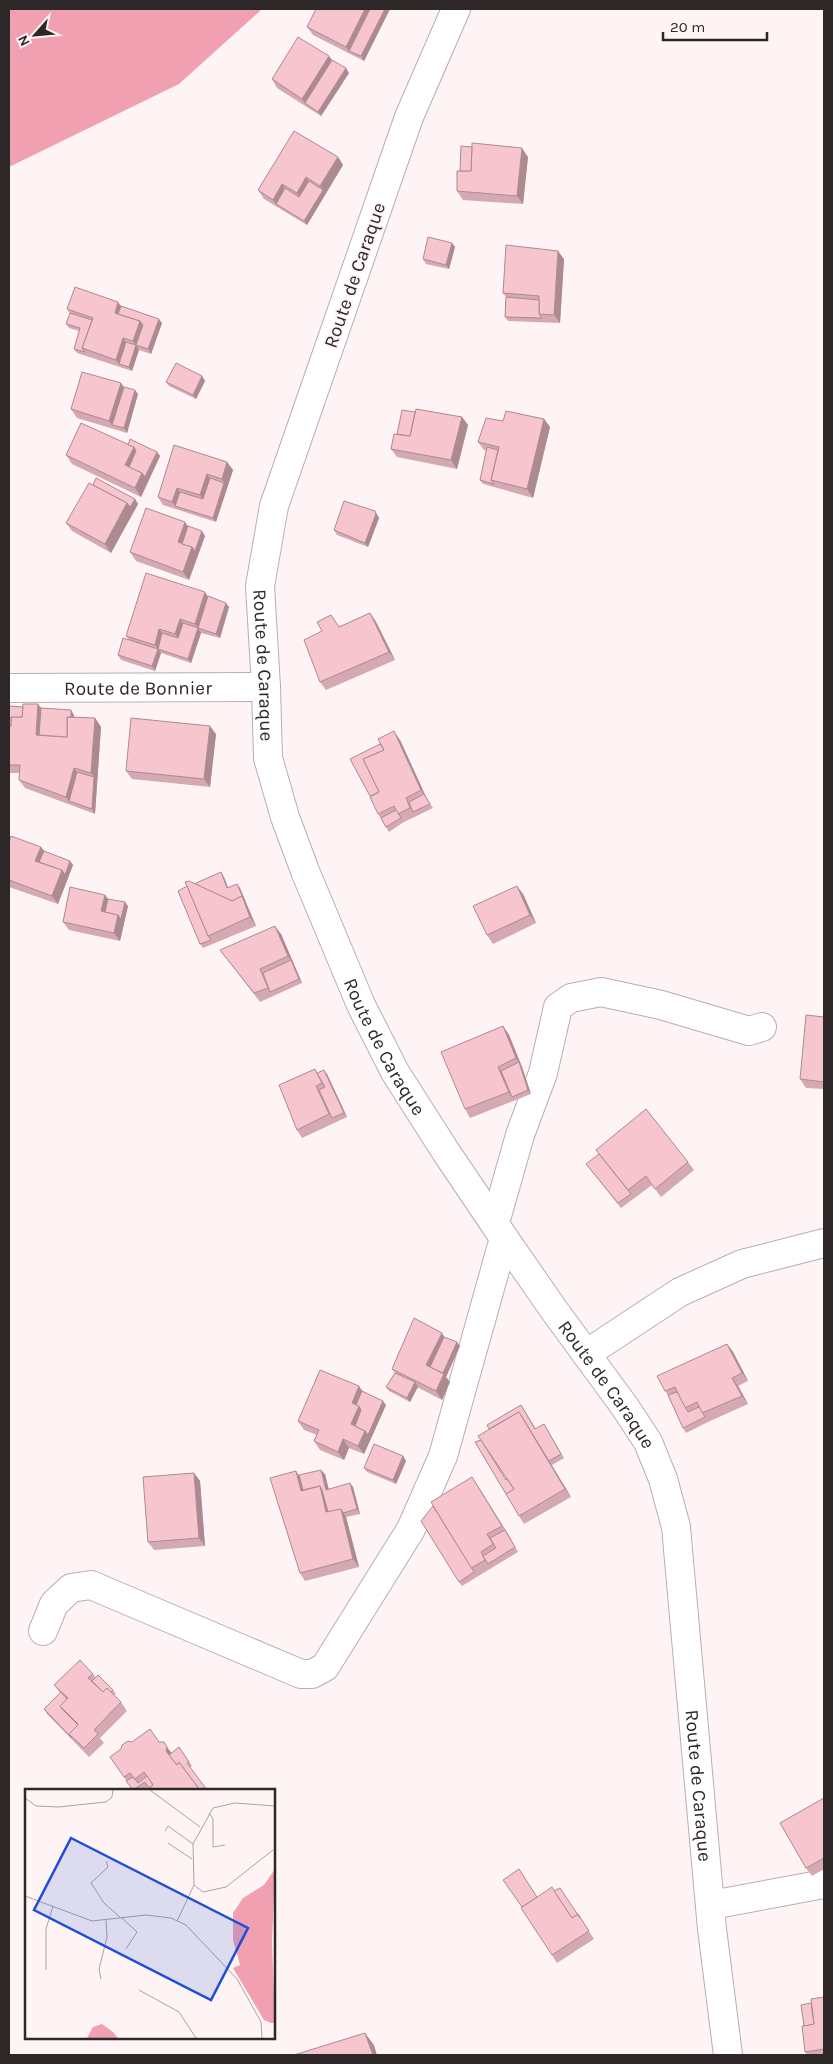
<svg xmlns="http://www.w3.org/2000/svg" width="833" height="2064" font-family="Karla,sans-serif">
	<rect width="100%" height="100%" fill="#fff4f5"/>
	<!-- forest -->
	<path fill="#f0a0b1" d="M9,9H262L179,84L9,167Z"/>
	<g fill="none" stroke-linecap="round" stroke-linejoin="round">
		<defs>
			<g id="minor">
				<path id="s1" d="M456,9L409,117L274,506L260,586L266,687L268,758L285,817L305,871L361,1005L395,1072L446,1152L504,1238L554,1310L625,1407L648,1442L663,1479L676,1527L712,1929L728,2055"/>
				<path id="s2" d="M9,688L266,687"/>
				<path d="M495,1223L520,1135L543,1073L558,1007L571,998L601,992L661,1005L749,1031L762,1027"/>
				<path d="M586,1354L680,1292L742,1264L824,1243"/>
				<path d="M43,1631L54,1604L71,1588L91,1585L301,1674H312L325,1667L411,1529L443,1456L504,1238"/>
				<path d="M711,1905L824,1884"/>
			</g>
		</defs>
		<!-- minor casing -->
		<use href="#minor" stroke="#bbadaf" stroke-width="30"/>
		<!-- minor -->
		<use href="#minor" stroke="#fff" stroke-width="28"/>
	</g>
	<!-- wall -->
	<g fill="#d4a9b1" fill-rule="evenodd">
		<path d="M316,9H390L364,61L313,35L307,27Z"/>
		<path d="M349,73L321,116L277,88L272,79Z"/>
		<path d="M472,147L528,157L523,204L463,200L457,191L460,171Z"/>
		<path d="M338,157L343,165L307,225L264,199L258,190Z"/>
		<path d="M452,243L455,247L449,269L426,264L423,259Z"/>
		<path d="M564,259L560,323L508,321L505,317L506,297L503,293Z"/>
		<path d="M121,306L162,323L151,354L139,350L132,371L77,353L74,349L79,331L69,328L66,324L70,313L67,309Z"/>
		<path d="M202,376L205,381L196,399L169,386L166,382Z"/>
		<path d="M124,387L138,394L127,433L77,418L71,409Z"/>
		<path d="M415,412L462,417L468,425L457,469L397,457L391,449L397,434Z"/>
		<path d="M544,419L550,427L533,498L483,484L480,480L487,451L484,450L478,442L503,421Z"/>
		<path d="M128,445L157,452L160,456L141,497L72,464L66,455Z"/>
		<path d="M227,462L233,470L216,522L163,505L158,497Z"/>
		<path d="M93,485L135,499L138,504L111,553L72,531L66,523Z"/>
		<path d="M378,516L379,518L368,547L337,535L334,530Z"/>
		<path d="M188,526L205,536L189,580L136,561L130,552Z"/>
		<path d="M208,596L229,607L220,638L201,633L191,663L161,653L155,671L121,660L118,655L129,640L126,636Z"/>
		<path d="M370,613L376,622L395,660L326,690L320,682L339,627Z"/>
		<path d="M38,704L41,708L74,715V717L95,718L101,727L95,814L25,788L19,780V773H9V706L23,707Z"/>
		<path d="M216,734L210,787L132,779L126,771Z"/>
		<path d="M400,740L427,799L433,808L404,822L389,832L378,814Z"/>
		<path d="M9,843L41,847L44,851L73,865L58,904L9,887Z"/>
		<path d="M224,877L228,888H240L256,926L203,948L200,944L194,884Z"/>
		<path d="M523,894L536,923L493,944L487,935Z"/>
		<path d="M105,895L108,899L128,906L120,941L69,930L63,922Z"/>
		<path d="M281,934L302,983L260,1002L220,950Z"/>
		<path d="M824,1017V1089L806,1088L800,1079Z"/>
		<path d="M503,1026L509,1035L522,1067L531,1094L470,1118L465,1109Z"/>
		<path d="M317,1073L327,1074L347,1117L302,1138L297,1130Z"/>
		<path d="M688,1162L694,1170L661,1197L652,1185L621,1208L589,1168Z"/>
		<path d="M442,1333L444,1337L460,1346L446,1377L450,1382L442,1400L417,1387L410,1402L389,1391L386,1387L395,1373L392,1369Z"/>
		<path d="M727,1344L733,1352L748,1381L738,1386L748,1404L708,1422L686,1433L683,1428L668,1395L665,1391Z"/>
		<path d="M362,1391L386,1405L364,1454L349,1448L344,1460L320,1450L314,1441L317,1435L304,1430L298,1421Z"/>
		<path d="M521,1405L536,1429L544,1424L564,1458L552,1465L551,1464L571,1497L524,1524L519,1516L481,1440L489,1429ZM486,1448L507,1479L506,1480Z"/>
		<path d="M403,1456L406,1461L396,1484L367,1472L364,1468Z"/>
		<path d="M194,1473L200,1481L205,1546L154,1550L148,1542Z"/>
		<path d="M325,1474L328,1489L353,1487L360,1514L346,1517L359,1567L305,1581L300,1573L299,1475Z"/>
		<path d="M472,1477L518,1552L462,1586L459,1582Z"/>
		<path d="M93,1674L96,1678L113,1690L116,1694L114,1695L121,1702L127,1711L100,1738L104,1743L89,1757L47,1714L44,1709L60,1693L54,1685Z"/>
		<path d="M132,1742H159L172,1753L179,1747L192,1766L149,1788L148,1787L143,1790H133L110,1757Z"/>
		<path d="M824,1798V1869L812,1876L806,1868Z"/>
		<path d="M560,1888L594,1939L557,1963L552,1955L537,1897L554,1891Z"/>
		<path d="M824,1997V2055H808L805,2052L804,2026L811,2003Z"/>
	</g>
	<!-- shaded-wall -->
	<g fill="#ac8a90">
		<path d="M365,9H376L349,51L346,47Z"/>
		<path d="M385,9H390L364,61L361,56Z"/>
		<path d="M329,56L335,64L305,103L302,99Z"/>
		<path d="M346,68L349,73L321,116L318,112Z"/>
		<path d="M522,148L528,157L523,204L517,196Z"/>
		<path d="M338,157L343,165L307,225L304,221L323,190L320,186Z"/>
		<path d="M306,177L312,186L303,202L297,193Z"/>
		<path d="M282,184L288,193L276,204L273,200Z"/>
		<path d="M452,243L455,247L449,269L446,265Z"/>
		<path d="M558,251L564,259L560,323L554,315Z"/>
		<path d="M118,302L124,310L122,318L115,313Z"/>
		<path d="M159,319L162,323L151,354L148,349Z"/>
		<path d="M140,321L146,330L136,345L139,350L132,371L129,367L136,345L133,341Z"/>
		<path d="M123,338L129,347L119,364L116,360Z"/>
		<path d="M202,376L205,381L196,399L193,395Z"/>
		<path d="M121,383L127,391L112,425L109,421Z"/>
		<path d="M135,390L138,394L127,433L124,428Z"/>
		<path d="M462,417L468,425L457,469L451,460Z"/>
		<path d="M544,419L550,427L533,498L527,489Z"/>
		<path d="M134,447L139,456L132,471L125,465Z"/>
		<path d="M157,452L160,456L141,497L135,488L142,473Z"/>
		<path d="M227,462L233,470L216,522L213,518L224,483L222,479Z"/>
		<path d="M207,474L213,483L206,504L200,495Z"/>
		<path d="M177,488L183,496L175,506L172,502Z"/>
		<path d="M135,499L138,504L111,553L105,544L127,503Z"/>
		<path d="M375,511L378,516L379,518L368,547L365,543Z"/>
		<path d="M185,522L191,530L185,548L178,542Z"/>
		<path d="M202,531L205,536L189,580L183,572L192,547Z"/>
		<path d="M205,592L211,601L198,628L195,624Z"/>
		<path d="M226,603L229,607L220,638L216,634Z"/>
		<path d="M370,613L376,622L395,660L389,652Z"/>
		<path d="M180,619L186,627L181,642L175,634Z"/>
		<path d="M198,628L201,633L191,663L188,659Z"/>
		<path d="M159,629L165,637L158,649L155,645Z"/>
		<path d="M158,649L161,653L155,671L152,666Z"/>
		<path d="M38,704L44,712L39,739L36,735Z"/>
		<path d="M71,710L74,715L73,745L70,741Z"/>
		<path d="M95,718L101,727L95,814L92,809L94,777L91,773Z"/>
		<path d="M210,726L216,734L210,787L204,779Z"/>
		<path d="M394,731L400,740L427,799L433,808L421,790Z"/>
		<path d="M74,768L80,777L69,801L72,805L66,797Z"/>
		<path d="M41,847L47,855L42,867L35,861Z"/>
		<path d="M70,861L73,865L58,904L52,896L62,870Z"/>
		<path d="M221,872L224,877L230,893L227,888Z"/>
		<path d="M237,884L240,888L247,905L244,900Z"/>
		<path d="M517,886L523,894L536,923L530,915Z"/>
		<path d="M105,895L111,903L108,916L101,911Z"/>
		<path d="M242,896L247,905L256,926L250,917Z"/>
		<path d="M125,902L128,906L120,941L114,933L118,915Z"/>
		<path d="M275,926L281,934L302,983L299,979L291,960L288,956Z"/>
		<path d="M503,1026L509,1035L522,1067L516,1058Z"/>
		<path d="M519,1062L522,1067L531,1094L528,1090Z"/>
		<path d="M498,1067L504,1075L512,1097L509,1092Z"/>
		<path d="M324,1070L327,1074L347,1117L344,1113Z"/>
		<path d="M442,1333L447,1342L433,1371L426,1365Z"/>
		<path d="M457,1342L460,1346L446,1377L450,1382L442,1400L436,1391L442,1375Z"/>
		<path d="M727,1344L733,1352L748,1381L742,1373Z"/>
		<path d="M732,1378L738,1386L748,1404L742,1396Z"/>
		<path d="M415,1382L418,1387L410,1402L407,1398Z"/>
		<path d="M359,1386L365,1395V1414L358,1430L351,1424L352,1403Z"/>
		<path d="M383,1401L386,1405L364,1454L358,1446L365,1431Z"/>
		<path d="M519,1412L551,1464L571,1497L565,1489Z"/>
		<path d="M343,1439L349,1448L344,1460L338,1452Z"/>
		<path d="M403,1456L406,1461L396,1484L393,1480Z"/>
		<path d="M321,1470L325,1474L330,1494L326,1490Z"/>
		<path d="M296,1471L302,1480L304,1495L301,1491Z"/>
		<path d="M194,1473L200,1481L205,1546L199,1538Z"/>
		<path d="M472,1477L478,1486L508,1534L518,1552Z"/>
		<path d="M350,1483L353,1487L360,1514L357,1509Z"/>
		<path d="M320,1486L325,1495L329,1516L326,1512Z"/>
		<path d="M341,1509L346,1517L359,1567L353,1559Z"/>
		<path d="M167,1747L173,1755L172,1759L166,1751Z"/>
		<path d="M365,2033L374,2045L377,2055H373Z"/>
	</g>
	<!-- building -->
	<g fill="#f6c5ce" stroke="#ac8a90">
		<path d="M316,9H365L346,47L307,27Z"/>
		<path d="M370,9H385L361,56L349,51Z"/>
		<path d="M298,37L329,56L302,99L272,79Z"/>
		<path d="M332,60L346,68L318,112L305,103Z"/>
		<path d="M294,131L338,157L320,186L306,177L297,193L282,184L273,200L258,190Z"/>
		<path d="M472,143L522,148L517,196L457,191V171H471Z"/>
		<path d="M461,146L472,147L471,171H460Z"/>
		<path d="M309,181L323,190L304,221L276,204L285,188L299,197Z"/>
		<path d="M428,237L452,243L446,265L423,259Z"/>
		<path d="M506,245L558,251L554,315L539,314V296L503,293Z"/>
		<path d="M75,287L118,302L115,313L140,321L133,341L123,338L116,360L82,348L93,318L67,309Z"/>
		<path d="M506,297L539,300V314L542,318L505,317Z"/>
		<path d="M121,306L159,319L148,349L136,345L143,325L140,321L118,314Z"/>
		<path d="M70,313L92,320L82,348L85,352L74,349L80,328L66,324Z"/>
		<path d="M126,342L136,345L129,367L119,364Z"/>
		<path d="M176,363L202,376L193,395L166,382Z"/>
		<path d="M82,372L121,383L109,421L71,409Z"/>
		<path d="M124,387L135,390L124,428L112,425Z"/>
		<path d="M416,409L462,417L451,460L391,449L394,434L410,436Z"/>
		<path d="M402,410L415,412L410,436L397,434Z"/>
		<path d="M506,411L544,419L527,489L491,480L499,447L478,442L486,418L503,421Z"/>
		<path d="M81,423L134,447L125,465L142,473L135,488L66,455Z"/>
		<path d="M130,439L157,452L145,477L142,473L129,467L136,451L134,447L128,445Z"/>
		<path d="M174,445L227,462L222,479L207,474L200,495L177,488L172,502L158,497Z"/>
		<path d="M487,447L498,450L491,480L494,484L480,480Z"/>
		<path d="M96,478L135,499L130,507L127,503L93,485Z"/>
		<path d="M210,478L224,483L213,518L175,506L180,492L203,499Z"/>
		<path d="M89,483L127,503L105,544L66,523Z"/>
		<path d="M344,501L375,511L376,514L365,543L334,530Z"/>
		<path d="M146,508L185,522L178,542L192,547L183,572L130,552Z"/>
		<path d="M188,526L202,531L195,551L192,547L182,544Z"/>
		<path d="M146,573L205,592L195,624L180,619L175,634L159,629L155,645L126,636Z"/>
		<path d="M208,596L226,603L216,634L198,628Z"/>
		<path d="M370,613L389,652L320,682L304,640L322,631L317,622L331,615L339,627Z"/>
		<path d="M183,623L198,628L188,659L158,649L162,633L178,638Z"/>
		<path d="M123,638L158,649L152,666L118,655Z"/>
		<path d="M23,704H38L36,735L67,737V717L95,718L91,773L74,768L66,797L19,780L20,765H9V726H11V717H22Z"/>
		<path d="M9,706L23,707L22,717H11V726H9Z"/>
		<path d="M41,708L71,710V717H67V737L39,735Z"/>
		<path d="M131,718L210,726L204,779L126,771Z"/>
		<path d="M394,731L421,790L406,798L410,808L398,814L394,806L378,814L370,797L379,792L363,759L384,750L378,739Z"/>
		<path d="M380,744L384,750L363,759L379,792L370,796L350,759Z"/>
		<path d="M77,772L94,777L92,809L69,801Z"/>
		<path d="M424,794L430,804L413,812L409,802Z"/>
		<path d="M396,810L401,818L386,827L381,818Z"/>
		<path d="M11,836L41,847L35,861L62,870L52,896L9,880V843Z"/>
		<path d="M44,851L70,861L65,875L62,870L39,862Z"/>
		<path d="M221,872L227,888L237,884L244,900L242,896L232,901L194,884Z"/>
		<path d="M189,881L232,901L242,896L250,917L208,936L185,882Z"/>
		<path d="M187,886L208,936L211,940L200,944L178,891Z"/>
		<path d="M517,886L530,915L487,935L473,906Z"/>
		<path d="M70,887L105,895L101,911L118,915L114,933L63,922Z"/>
		<path d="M108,899L125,902L121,919L118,915L105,912Z"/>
		<path d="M275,926L288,956L260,969L268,988L254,993L220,950Z"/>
		<path d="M291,960L299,979L270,992L263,973Z"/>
		<path d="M806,1015L824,1017V1082L800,1079Z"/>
		<path d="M503,1026L516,1058L498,1067L509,1092L465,1109L441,1052Z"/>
		<path d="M519,1062L528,1090L512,1097L501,1071Z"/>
		<path d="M315,1069L322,1083L316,1086L329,1114L297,1130L279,1085Z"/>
		<path d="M324,1070L344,1113L332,1118L319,1090L325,1087L317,1073Z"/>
		<path d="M646,1109L688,1162L655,1189L646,1176L628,1190L596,1150Z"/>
		<path d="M599,1154L631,1194L618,1203L586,1164Z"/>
		<path d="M414,1318L442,1333L426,1365L444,1374L436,1391L392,1369Z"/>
		<path d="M444,1337L457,1342L443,1373L430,1367Z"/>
		<path d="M727,1344L742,1373L732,1378L742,1396L702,1413L697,1402L685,1408L675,1387L665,1391L657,1376Z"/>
		<path d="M320,1370L359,1386L352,1403L359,1406L351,1424L365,1431L358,1446L343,1439L338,1452L314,1441L319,1430L298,1421Z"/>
		<path d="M395,1373L415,1382L407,1398L386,1387Z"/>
		<path d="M362,1391L383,1401L368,1435L365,1431L355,1426L361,1410L359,1406L356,1405Z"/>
		<path d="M677,1392L688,1412L699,1407L705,1417L683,1428L668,1395Z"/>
		<path d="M521,1405L535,1429L544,1424L561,1454L549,1461L519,1412L489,1429L487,1425Z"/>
		<path d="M519,1412L565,1489L519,1516L506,1494L514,1489L478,1436Z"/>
		<path d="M481,1440L506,1480L507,1479L514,1489L506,1494L475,1442Z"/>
		<path d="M374,1444L403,1456L393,1480L364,1468Z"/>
		<path d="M321,1470L326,1490L350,1483L357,1509L343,1513L341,1509L328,1512L322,1490L320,1486L303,1490L299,1475Z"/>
		<path d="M296,1471L301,1491L320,1486L326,1512L341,1509L353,1559L300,1573L270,1478Z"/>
		<path d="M194,1473L199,1538L148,1542L143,1477Z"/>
		<path d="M472,1477L502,1526L487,1534L493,1544L481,1552L485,1560L471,1568L431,1502Z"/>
		<path d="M433,1506L474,1572L459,1582L421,1521Z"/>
		<path d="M505,1530L515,1547L488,1564L483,1556L496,1548L490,1538Z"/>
		<path d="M80,1660L93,1674L88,1678L103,1692L107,1688L121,1702L94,1730L98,1734L84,1748L69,1734L78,1724L60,1706L68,1698L54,1685Z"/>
		<path d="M98,1675L113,1690L111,1692L107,1688L103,1692L92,1681Z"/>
		<path d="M61,1692L67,1699L60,1706L63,1710L78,1725L69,1734L72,1738L44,1709Z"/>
		<path d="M150,1729L159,1742H164L167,1747L166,1751L177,1765L179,1762L200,1790H146L153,1785L144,1772L135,1779L130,1773L124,1777L110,1757L121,1749L122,1745L128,1741L132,1742Z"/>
		<path d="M179,1747L189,1762L187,1763L207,1790H200L179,1762L177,1765L169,1755Z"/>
		<path d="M147,1776L153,1785L149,1788L145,1782L133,1790L126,1781L133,1777L138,1783Z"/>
		<path d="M824,1798V1858L806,1868L780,1823Z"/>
		<path d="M519,1869L537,1897L522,1907L503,1880Z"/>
		<path d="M552,1887L572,1918L578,1914L589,1931L552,1955L521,1908Z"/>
		<path d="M560,1888L580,1918L578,1914L572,1918L554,1891Z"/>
		<path d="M824,1997V2049L805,2052L802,2026L814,2024L811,1999Z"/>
		<path d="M811,2003L814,2024L804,2026L801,2005Z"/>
		<path d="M365,2033L373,2055H294Z"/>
	</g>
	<g text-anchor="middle" stroke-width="4" stroke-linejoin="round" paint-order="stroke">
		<!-- street labels -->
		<g font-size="19" fill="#2d2728" stroke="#fff4f5">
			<text transform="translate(354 275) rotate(-71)" y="7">Route de Caraque</text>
			<text dy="7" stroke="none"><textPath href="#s1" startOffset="690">Route de Caraque</textPath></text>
			<text dy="7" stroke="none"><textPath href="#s2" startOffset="129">Route de Bonnier</textPath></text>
			<text dy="7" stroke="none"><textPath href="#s1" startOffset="1095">Route de Caraque</textPath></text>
			<text dy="7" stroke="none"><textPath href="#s1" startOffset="1500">Route de Caraque</textPath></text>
			<text dy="7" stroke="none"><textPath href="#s1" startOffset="1920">Route de Caraque</textPath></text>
		</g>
	</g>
	<!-- overview -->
	<g transform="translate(25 1789)">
		<rect width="250" height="250" fill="#fff4f5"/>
		<path d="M250,80L247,153L250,234H246L239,231L208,179L215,176L208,151V124L218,109L239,96ZM77,235L88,243L93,249H62L68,238Z" fill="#f0a0b1"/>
		<path fill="none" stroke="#aba2a3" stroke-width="1" d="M125,1L175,38M0,9L11,17L33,18L81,13L87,8L88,1M184,24L188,30V58L200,56M140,42L143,37L168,55M143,54L167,70M81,72L83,78L66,94L79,114L95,128M169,96L178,103L201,98L248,61M0,107L67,132L121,126L146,129L161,136L212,190L236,233L237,249M96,128L112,143L101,160M152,132L169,96L168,55L188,19L210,14L250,17M21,181V140L28,117M76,190L74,180L82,148L81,130M114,201L154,223L171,249"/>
		<path fill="#1d4ed8" fill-opacity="0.15" stroke="#1d4ed8" stroke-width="2.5" d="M46,49L223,139L186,211L9,121Z"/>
		<rect width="250" height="250" fill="none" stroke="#2d2728" stroke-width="2.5"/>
	</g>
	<!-- border -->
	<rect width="833" height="2064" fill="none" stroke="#2d2728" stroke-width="20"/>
	<!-- north arrow -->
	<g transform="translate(35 35) rotate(243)" stroke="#fff4f5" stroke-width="4" paint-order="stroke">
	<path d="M0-4L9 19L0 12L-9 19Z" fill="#2d2728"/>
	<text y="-8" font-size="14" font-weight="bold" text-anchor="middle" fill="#2d2728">N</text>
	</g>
	<!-- scale -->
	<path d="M663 32v8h104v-8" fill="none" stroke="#2d2728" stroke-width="2.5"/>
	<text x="670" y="32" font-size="15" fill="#2d2728" stroke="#fff4f5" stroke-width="4" paint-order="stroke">20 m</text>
</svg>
